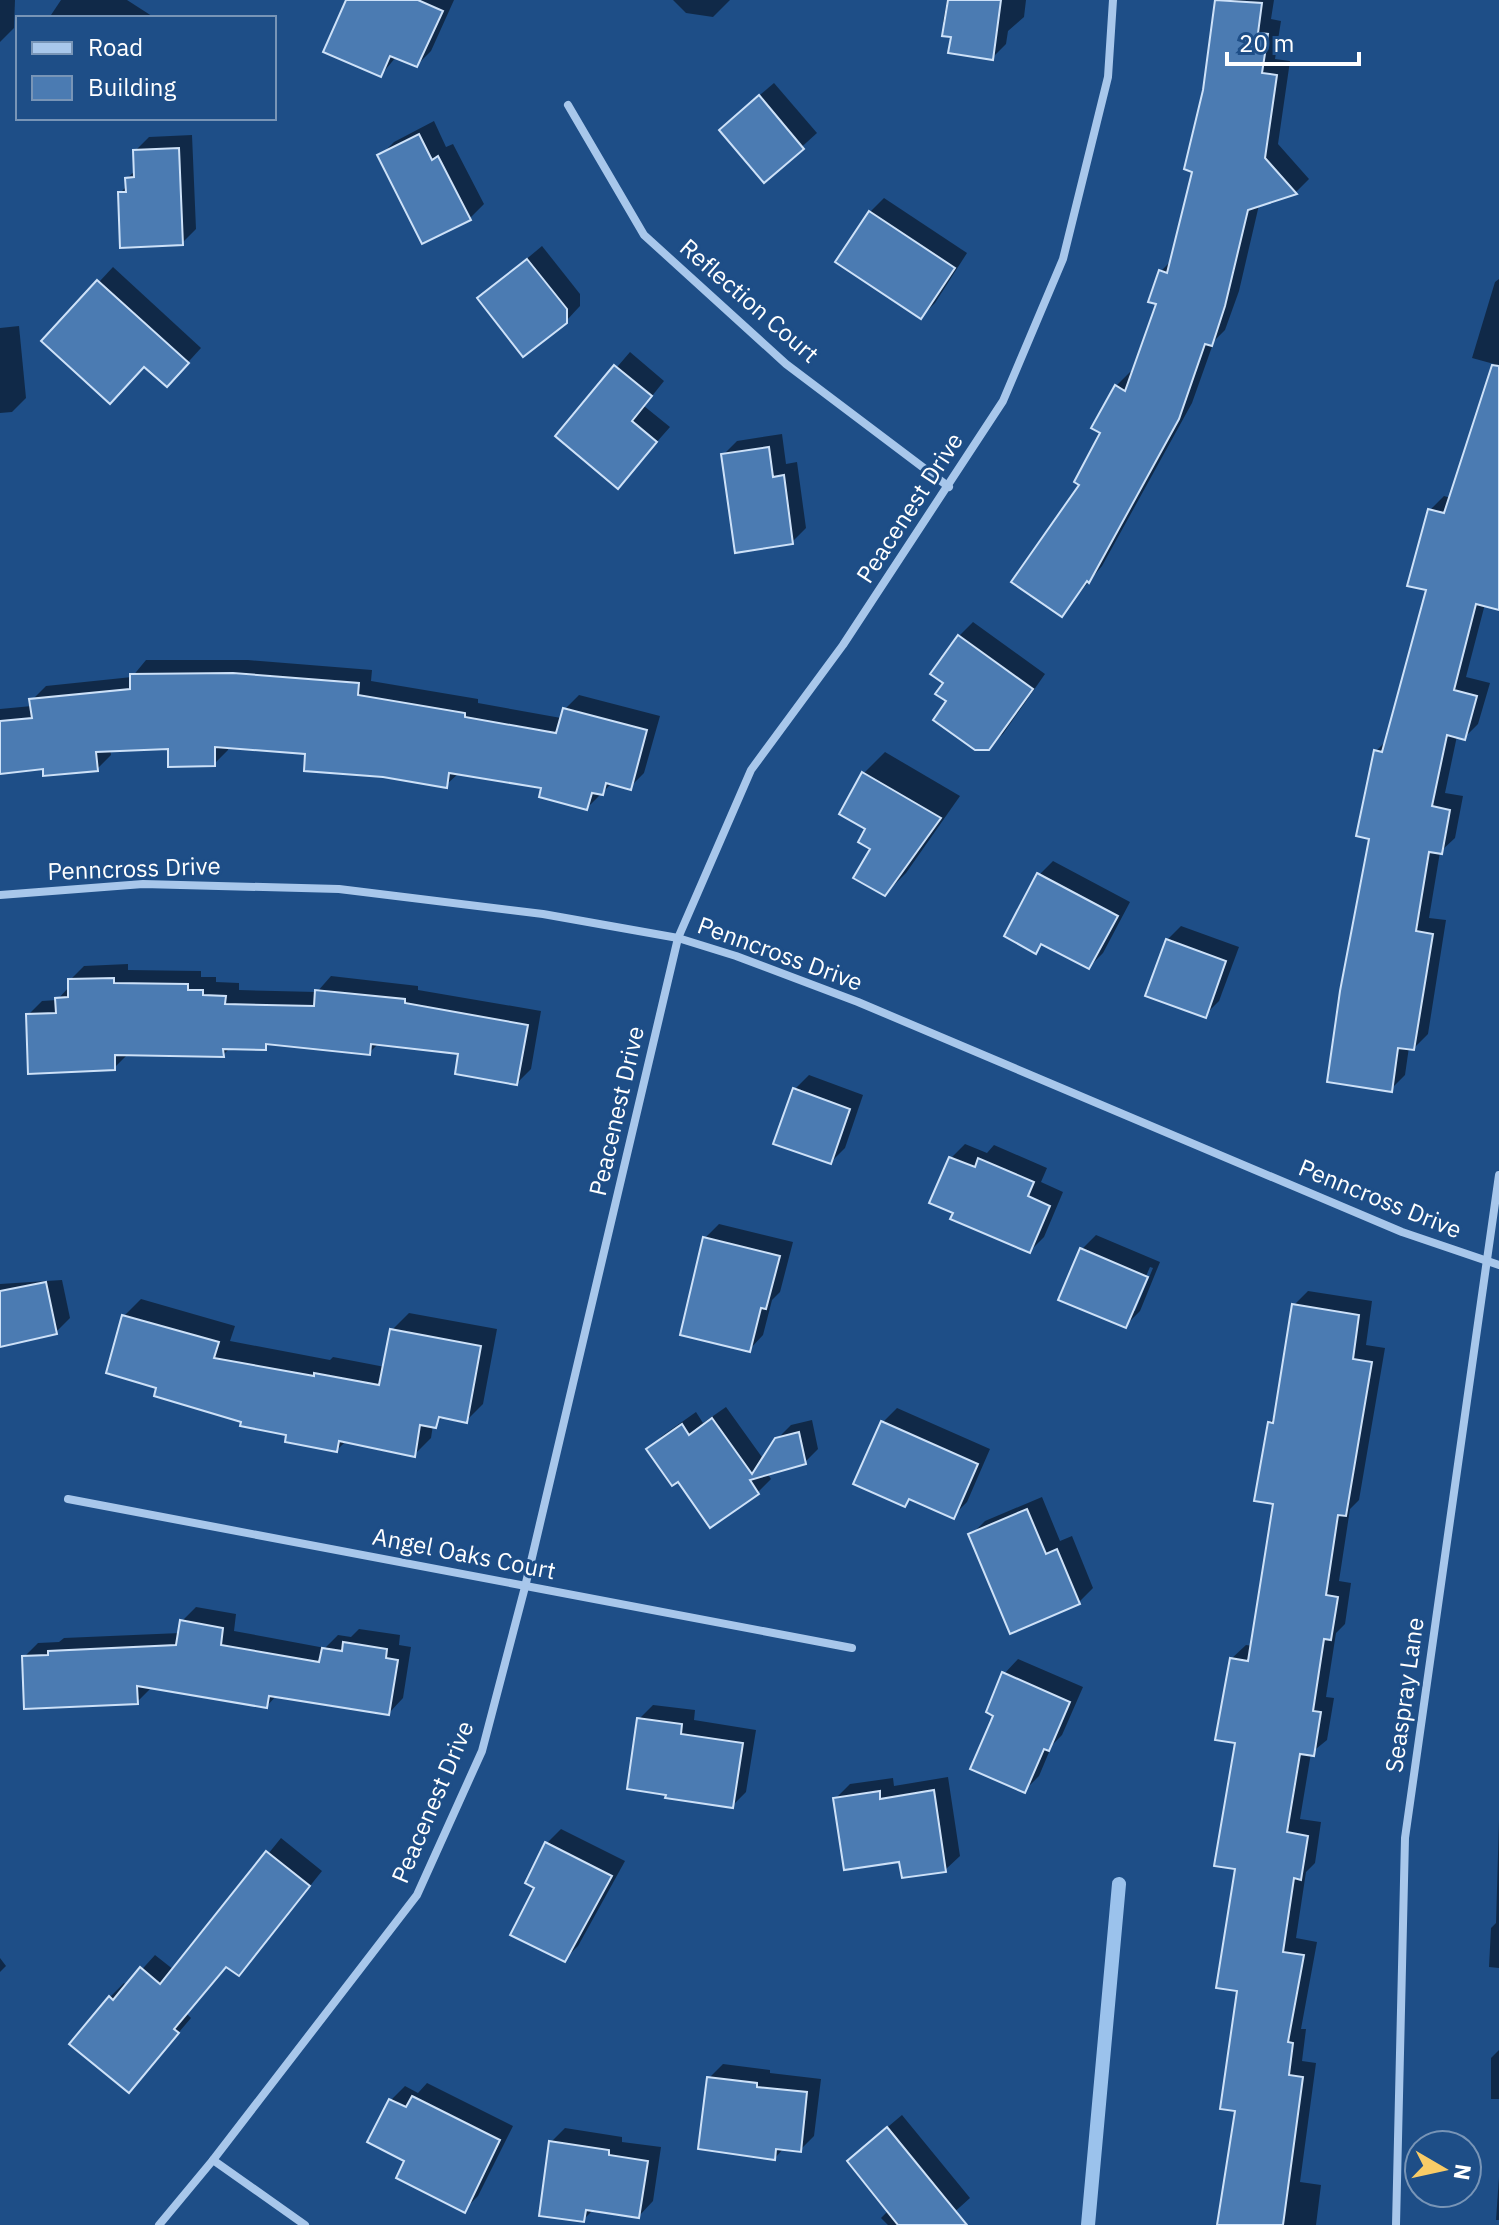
<svg xmlns="http://www.w3.org/2000/svg" width="1499" height="2225" font-family="'IBM Plex Sans',sans-serif">
	<rect width="100%" height="100%" fill="#1e4e87"/>
	<!-- shadow -->
	<g fill="#0007" fill-rule="evenodd">
		<path d="M0,0H15L14,28L0,42Z"/>
		<path d="M61,0H127L155,18H49Z"/>
		<path d="M348,0H454L431,51L417,65L396,57L381,75Z"/>
		<path d="M673,0H730L713,17L686,13Z"/>
		<path d="M947,0H1026L1024,17L1008,31L1006,44L992,58L953,36L946,23L943,22Z"/>
		<path d="M1218,0H1274L1271,19L1281,21L1275,59L1290,61L1278,144L1309,179L1296,192L1259,205L1239,291L1225,330L1214,341L1192,403L1102,566L1061,615L1082,484L1103,432L1116,386L1130,372L1133,374L1158,303L1161,271L1172,260L1194,170Z"/>
		<path d="M774,83L817,133L764,181L735,116Z"/>
		<path d="M434,121L446,147L453,144L484,204L470,218L380,156L394,142Z"/>
		<path d="M192,135L196,229L182,243L120,193L128,185L127,178L135,171V151L149,137Z"/>
		<path d="M884,198L967,253L935,303L921,317L870,212Z"/>
		<path d="M542,246L580,294V306L566,321L480,298Z"/>
		<path d="M113,267L201,348L180,371L44,341Z"/>
		<path d="M1499,279V607L1485,604L1466,677L1490,683L1478,724L1464,738L1457,736L1445,793L1463,796L1455,838L1440,852L1429,918L1446,920L1428,1034L1414,1048L1409,1047L1405,1075L1391,1089L1371,837L1376,751L1388,739L1428,589L1430,510L1444,496L1451,498L1494,364L1472,358L1495,282Z"/>
		<path d="M19,326L26,398L12,412L0,413V328Z"/>
		<path d="M630,352L664,381L644,406L670,427L618,486L558,436Z"/>
		<path d="M782,434L786,464L797,462L806,528L792,542L723,455L737,441Z"/>
		<path d="M973,622L1045,674L1003,734L988,748L949,701L946,682L933,673L959,636Z"/>
		<path d="M146,660H248L372,670L371,681L478,699V703L561,718L565,709L579,695L660,716L644,773L630,787L613,782L587,808L544,786L459,773L446,785L307,752L228,746V750L214,764L170,747L110,749L111,755L97,769L44,767L0,757V709L32,706V700L46,686L132,677Z"/>
		<path d="M885,752L960,796L906,873L885,894L868,828L864,773Z"/>
		<path d="M1053,861L1130,902L1103,953L1089,967L1044,943L1035,951L1039,875Z"/>
		<path d="M1181,926L1239,947L1219,1001L1205,1015L1167,940Z"/>
		<path d="M128,964V970L201,971V977H216V982L239,983V990L317,992L331,976L418,986V990L541,1011L531,1069L517,1083L461,1052L379,1043L369,1053L270,1043L265,1048L231,1047L223,1055L129,1053L114,1068L28,1015L42,1001L57,1000L70,986V980L84,966Z"/>
		<path d="M809,1075L863,1095L845,1148L831,1162L795,1089Z"/>
		<path d="M965,1144L987,1153L994,1145L1047,1168L1041,1182L1063,1192L1044,1237L1030,1251L951,1158Z"/>
		<path d="M719,1224L793,1242L780,1292L772,1300L763,1335L749,1350L705,1238Z"/>
		<path d="M1096,1235L1160,1262L1140,1311L1126,1325L1082,1249ZM1150,1267L1153,1268L1135,1311H1131Z"/>
		<path d="M62,1280L70,1318L56,1332L0,1344V1284Z"/>
		<path d="M1308,1291L1372,1301L1366,1345L1385,1348L1359,1500L1350,1509L1339,1581L1351,1583L1345,1624L1336,1633L1326,1697L1334,1698L1327,1740L1311,1753L1300,1819L1321,1822L1315,1863L1306,1872L1296,1938L1317,1942L1301,2029H1306L1302,2061L1316,2063L1300,2182L1321,2185L1316,2225H1219L1237,2109L1239,1990L1238,1741L1231,1659L1246,1645L1253,1646L1275,1503L1269,1423L1276,1416L1294,1305Z"/>
		<path d="M141,1299L235,1326L230,1341L330,1360L333,1357L385,1367L392,1330L409,1313L497,1329L483,1404L466,1421L445,1416L433,1425L431,1438L414,1455L347,1440L337,1450L244,1420L159,1387L124,1316Z"/>
		<path d="M726,1407L764,1460L777,1439L791,1425L812,1420L818,1449L805,1462L767,1473L771,1479L758,1492L678,1479L649,1449L662,1436L696,1412L703,1423Z"/>
		<path d="M897,1408L990,1449L967,1502L953,1516L911,1498L904,1505L883,1422Z"/>
		<path d="M1042,1497L1060,1541L1072,1536L1093,1588L1079,1602L1011,1631L971,1535L985,1521Z"/>
		<path d="M196,1607L236,1614L234,1631L325,1648L338,1635L351,1637L359,1629L400,1635L399,1645L411,1647L403,1698L389,1713L277,1695L267,1706L151,1688L137,1702L24,1657L38,1643L59,1642L64,1638L180,1633L182,1621Z"/>
		<path d="M1018,1659L1083,1687L1062,1735L1052,1745L1039,1776L1025,1790L996,1715L1004,1674Z"/>
		<path d="M653,1705L695,1710L694,1720L756,1730L746,1792L732,1806L639,1719Z"/>
		<path d="M948,1777L960,1856L945,1870L901,1860L836,1798L850,1784L893,1778L894,1786Z"/>
		<path d="M1499,1820V1968L1489,1967L1491,1928L1496,1923Z"/>
		<path d="M561,1829L625,1861L578,1946L564,1960L547,1843Z"/>
		<path d="M281,1838L322,1871L239,1974L228,1965L187,2014L191,2018L129,2091L110,1997L124,1983L127,1986L155,1955L174,1970Z"/>
		<path d="M0,1958L6,1966L0,1972Z"/>
		<path d="M1499,2050V2099H1491V2058Z"/>
		<path d="M723,2064L770,2070V2073L821,2079L814,2136L800,2150L784,2148L775,2158L709,2078Z"/>
		<path d="M427,2083L513,2126L478,2196L464,2210L407,2160L391,2100L405,2086L418,2093Z"/>
		<path d="M902,2115L970,2198L940,2225H888L881,2218L889,2210L864,2147Z"/>
		<path d="M565,2128L622,2137V2142L661,2147L653,2201L639,2216L594,2209L583,2220L551,2142Z"/>
		<path d="M1499,2177V2220H1496Z"/>
	</g>
	<g fill="none" stroke-linecap="round" stroke-linejoin="round">
		<!-- stream -->
		<path stroke="#9bc2ec" stroke-width="14" d="M1088,2225L1119,1884"/>
	</g>
	<!-- building -->
	<g fill="#4b7bb2" stroke="#cde1f8" stroke-width="2">
		<path d="M346,0H418L443,11L417,67L390,56L381,77L323,52Z"/>
		<path d="M948,0H1001L993,60L948,53L951,37L942,36Z"/>
		<path d="M1215,0L1262,3L1258,33L1268,34L1262,73L1277,75L1265,158L1297,194L1248,210L1225,306L1212,346L1205,344L1179,419L1089,583L1087,581L1062,617L1011,582L1079,485L1074,482L1100,433L1091,428L1115,385L1125,391L1156,304L1148,302L1159,270L1167,273L1192,172L1184,169L1203,90Z"/>
		<path d="M759,95L804,149L764,183L719,130Z"/>
		<path d="M419,134L432,160L438,156L471,220L422,244L377,155Z"/>
		<path d="M179,148L183,245L120,248L118,192H126L125,178L134,177L133,150Z"/>
		<path d="M869,211L955,268L921,319L835,262Z"/>
		<path d="M527,259L567,309V323L523,357L477,298Z"/>
		<path d="M97,280L189,363L167,387L144,367L110,404L41,341Z"/>
		<path d="M614,365L652,396L632,421L657,442L618,489L555,436Z"/>
		<path d="M1492,365L1499,366V610L1476,604L1454,690L1477,696L1465,740L1447,735L1432,806L1450,810L1442,854L1429,852L1416,931L1433,934L1414,1050L1398,1048L1392,1092L1327,1082L1340,991L1369,839L1356,836L1374,750L1382,752L1426,590L1407,586L1428,509L1444,513Z"/>
		<path d="M769,447L773,477L784,475L793,544L735,553L721,454Z"/>
		<path d="M958,635L1033,689L989,750H975L933,720L946,701L935,694L943,683L930,674Z"/>
		<path d="M233,673L359,683L358,695L465,713V717L556,733L563,708L647,730L631,790L606,783L603,795L592,793L587,810L539,797L541,788L449,773L447,788L383,777L304,771L305,754L215,747V766L168,767V749L96,752L98,771L43,776V769L0,774V721L32,718L29,699L130,689V674Z"/>
		<path d="M862,772L941,818L885,896L853,878L870,849L858,842L865,829L839,814Z"/>
		<path d="M1037,873L1118,916L1089,969L1041,944L1036,954L1004,936Z"/>
		<path d="M1166,939L1226,961L1206,1018L1145,996Z"/>
		<path d="M114,978V983L188,984V990H203V995L226,996L225,1004L314,1006L315,990L405,999V1003L528,1025L517,1085L455,1074L458,1054L371,1044L370,1055L266,1044V1050L223,1049L224,1057L115,1055V1070L28,1074L26,1014L56,1013L55,998L68,997V979Z"/>
		<path d="M793,1088L850,1109L831,1164L773,1144Z"/>
		<path d="M949,1157L975,1167L978,1158L1034,1182L1028,1196L1050,1206L1030,1253L950,1219L953,1213L929,1203Z"/>
		<path d="M703,1237L780,1256L766,1309L761,1308L750,1352L680,1335Z"/>
		<path d="M1080,1248L1148,1277L1126,1328L1058,1300Z"/>
		<path d="M46,1282L57,1334L0,1347V1291Z"/>
		<path d="M1292,1304L1359,1315L1353,1359L1372,1362L1346,1516L1338,1515L1326,1595L1338,1597L1331,1640L1324,1639L1313,1711L1321,1712L1314,1756L1300,1754L1287,1832L1308,1836L1301,1880L1294,1878L1283,1952L1304,1955L1288,2042L1293,2043L1289,2075L1303,2077L1283,2225H1217L1235,2111L1220,2109L1237,1991L1216,1988L1235,1869L1214,1866L1235,1743L1215,1740L1230,1658L1248,1661L1273,1504L1254,1501L1268,1422L1273,1423Z"/>
		<path d="M122,1315L219,1342L214,1358L314,1376V1373L379,1385L390,1329L481,1346L467,1423L439,1417L436,1428L420,1425L415,1457L339,1441L337,1452L285,1442L286,1435L240,1426L241,1422L154,1396L156,1388L106,1373Z"/>
		<path d="M712,1418L752,1474L775,1438L799,1432L806,1464L750,1480L759,1494L710,1528L678,1482L672,1486L646,1449L682,1424L689,1435Z"/>
		<path d="M881,1421L978,1464L954,1519L909,1499L905,1507L853,1484Z"/>
		<path d="M1027,1509L1046,1554L1057,1549L1080,1604L1010,1634L968,1534Z"/>
		<path d="M180,1620L223,1628L221,1645L319,1662L322,1648L342,1651L343,1642L387,1649L386,1658L398,1660L389,1715L269,1696L267,1708L137,1686L138,1704L24,1709L22,1656L48,1655V1651L176,1645Z"/>
		<path d="M1002,1672L1070,1702L1049,1751L1044,1749L1025,1793L970,1769L993,1716L986,1712Z"/>
		<path d="M637,1718L682,1724L681,1734L743,1743L733,1808L665,1798L666,1795L627,1789Z"/>
		<path d="M934,1790L946,1872L902,1878L899,1862L844,1870L833,1798L880,1791V1799Z"/>
		<path d="M545,1842L612,1876L565,1962L510,1935L534,1888L525,1883Z"/>
		<path d="M266,1851L310,1886L239,1976L226,1967L174,2029L179,2033L129,2093L69,2044L109,1996L113,2000L140,1967L160,1984Z"/>
		<path d="M707,2077L757,2083V2087L807,2092L801,2152L776,2149L775,2160L698,2149Z"/>
		<path d="M412,2096L500,2140L465,2213L396,2178L404,2161L367,2142L389,2099L406,2107Z"/>
		<path d="M887,2127L967,2225H898L847,2161Z"/>
		<path d="M549,2141L609,2150V2155L648,2161L639,2218L586,2210L584,2222L539,2216Z"/>
	</g>
	<g fill="none" stroke-linecap="round" stroke-linejoin="round">
		<!-- minor -->
		<g stroke="#a8c7eb" stroke-width="8">
			<path d="M568,105L644,235L786,364L949,487"/>
			<path d="M0,895L143,884L339,889L543,914L678,938L736,956L858,1002L1402,1232L1499,1265"/>
			<path d="M68,1499L852,1648"/>
			<path d="M213,2160L305,2225"/>
			<path d="M159,2225L213,2160L417,1895L482,1751L525,1587L678,938L751,770L843,645L1003,401L1063,259L1108,77L1113,0"/>
			<path d="M1396,2225L1405,1838L1499,1175"/>
		</g>
	</g>
	<g text-anchor="middle" stroke-width="6" stroke-linejoin="round" paint-order="stroke">
		<!-- street labels -->
		<g font-size="24" fill="#fff" stroke="#1e4e87">
			<text transform="translate(749 301) rotate(41)" y="8">Reflection Court</text>
			<text transform="translate(910 508) rotate(-57)" y="8">Peacenest Drive</text>
			<text transform="translate(134 869) rotate(-2)" y="8">Penncross Drive</text>
			<text transform="translate(780 954) rotate(20)" y="8">Penncross Drive</text>
			<text transform="translate(617 1111) rotate(-77)" y="8">Peacenest Drive</text>
			<text transform="translate(1380 1199) rotate(22)" y="8">Penncross Drive</text>
			<text transform="translate(464 1554) rotate(11)" y="8">Angel Oaks Court</text>
			<text transform="translate(1405 1695) rotate(-82)" y="8">Seaspray Lane</text>
			<text transform="translate(433 1802) rotate(-67)" y="8">Peacenest Drive</text>
		</g>
	</g>
	<!-- legend -->
	<rect x="16" y="16" width="260" height="104" fill="#1e4e87" stroke="#7895b7" stroke-width="2"/>
	<rect x="32" y="42" width="40" height="12" fill="#a8c7eb" stroke="#7895b7" stroke-width="2"/>
	<text x="88" y="56" font-size="24" fill="#ffffff">Road</text>
	<rect x="32" y="76" width="40" height="24" fill="#4b7bb2" stroke="#7895b7" stroke-width="2"/>
	<text x="88" y="96" font-size="24" fill="#ffffff">Building</text>
	<!-- north arrow -->
	<g transform="translate(1443 2169) rotate(99)"><circle r="38" fill="#1e4e87" stroke="#7895b7" stroke-width="2"/>
	<path d="M0-6L14 30L0 20L-14 30Z" fill="#f9cc67"/>
	<text y="-12" font-size="22" font-weight="bold" text-anchor="middle" fill="#ffffff">N</text>
	</g>
	<!-- scale -->
	<path d="M1227 52v12h132v-12" fill="none" stroke="#ffffff" stroke-width="4"/>
	<text x="1239" y="52" font-size="24" fill="#ffffff" stroke="#1e4e87" stroke-width="6" paint-order="stroke">20 m</text>
</svg>
